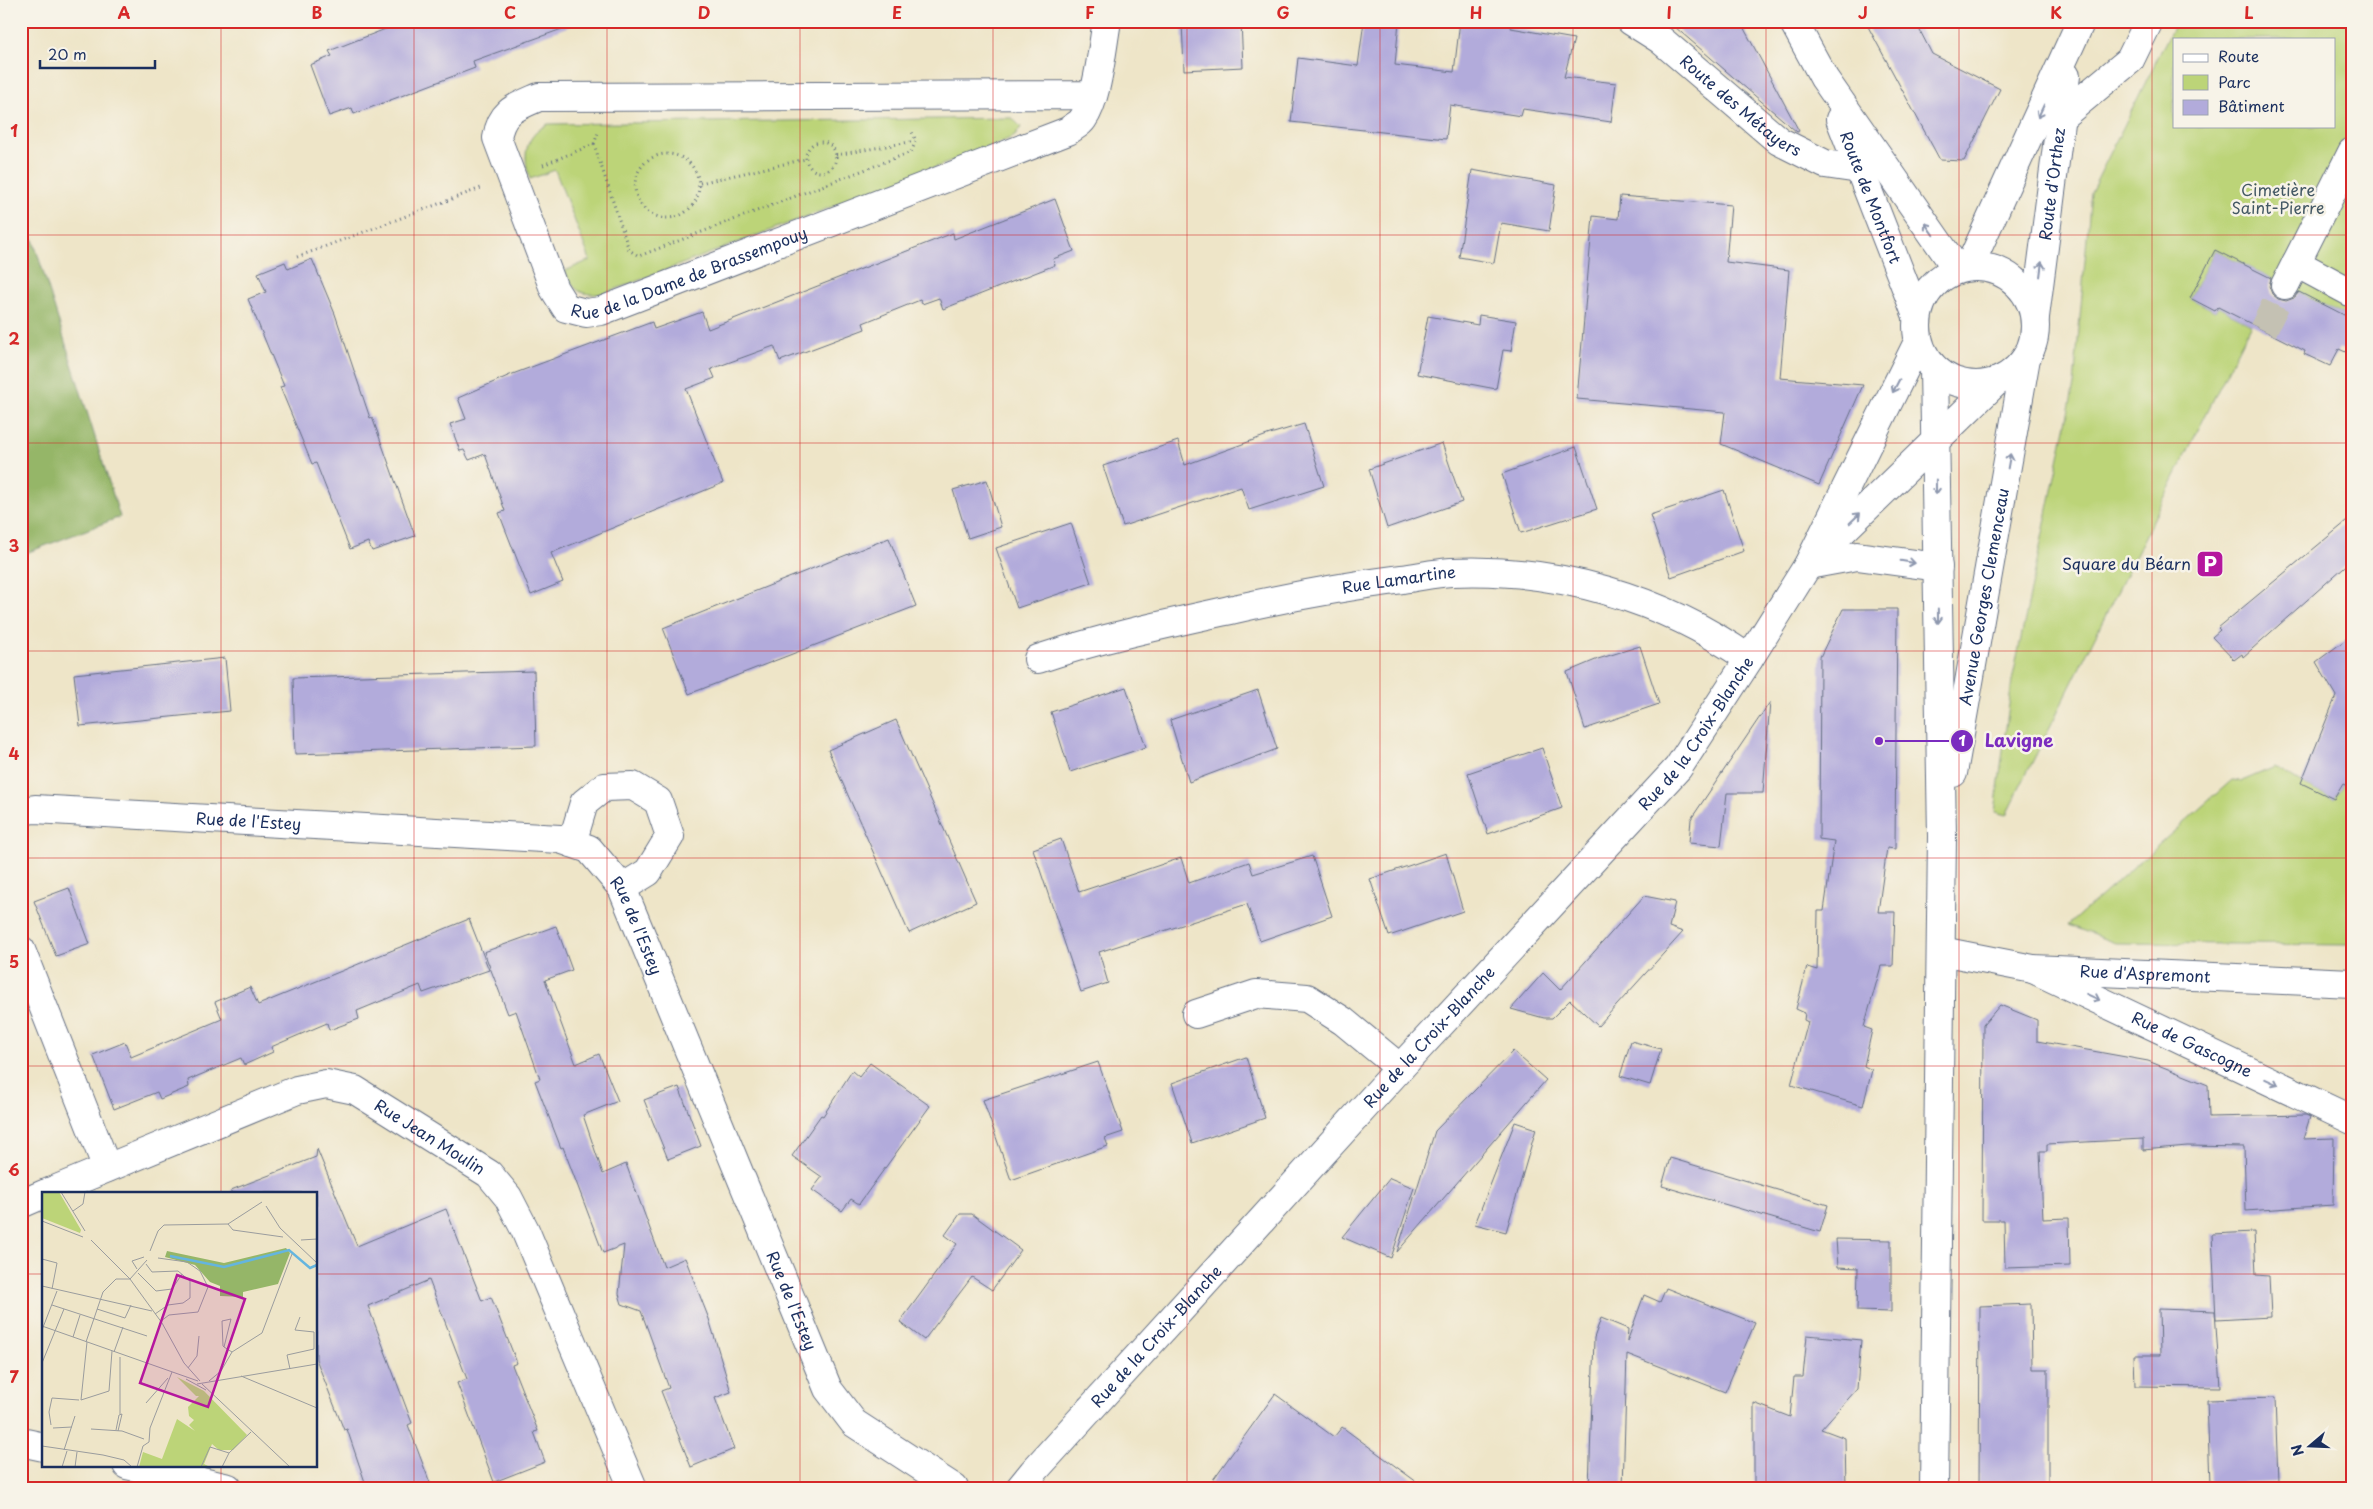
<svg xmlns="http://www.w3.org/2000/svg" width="2373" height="1509" font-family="'Playpen Sans',sans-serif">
	<rect width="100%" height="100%" fill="#f7f3e8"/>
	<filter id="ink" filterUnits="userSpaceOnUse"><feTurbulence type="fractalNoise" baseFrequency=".02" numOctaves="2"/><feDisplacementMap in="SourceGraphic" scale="10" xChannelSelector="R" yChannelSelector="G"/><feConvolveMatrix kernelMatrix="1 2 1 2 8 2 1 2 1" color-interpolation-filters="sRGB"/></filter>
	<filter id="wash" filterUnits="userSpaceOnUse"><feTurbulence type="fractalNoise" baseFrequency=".0096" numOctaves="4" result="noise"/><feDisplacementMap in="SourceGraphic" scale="20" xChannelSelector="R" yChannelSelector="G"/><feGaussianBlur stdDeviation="1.12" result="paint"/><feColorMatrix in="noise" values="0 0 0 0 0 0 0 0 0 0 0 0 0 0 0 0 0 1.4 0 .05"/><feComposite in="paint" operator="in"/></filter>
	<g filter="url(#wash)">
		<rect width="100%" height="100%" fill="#eee5c8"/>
		<!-- green -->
		<g fill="#bcd478" stroke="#6c826b" fill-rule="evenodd">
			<path d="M2176,21H2352V319L2215,250L2190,298L2215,311L2218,307L2251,324L2006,815L1995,812L2012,681L2074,385L2091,192ZM2174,39H2334V126H2174Z"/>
			<path d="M1012,118L1021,127L1015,136L997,144L603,294C580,295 574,292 565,271L590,260L555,170L530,179C522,155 525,136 548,124Z"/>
			<path d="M2275,767L2301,783L2334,799L2343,784L2352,788V945L2115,943L2068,925L2232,780L2242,781Z"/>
		</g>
		<!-- forest -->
		<path fill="#95b668" stroke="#587263" d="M21,201L120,517L21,555Z"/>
		<g id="blocks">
			<!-- building -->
			<g fill="#b2abdb">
				<path d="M406,21H572L573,25L473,61L475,68L443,80L354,114L352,108L329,116L310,65L332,56L329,51Z"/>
				<path d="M1182,21H1241L1243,67L1184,70Z"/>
				<path d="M1364,21H1399L1395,65L1454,72L1460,21H1512L1511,28L1574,39L1564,77L1616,83L1611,122L1523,109L1521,116L1450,105L1446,139L1291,122L1298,58L1358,66Z"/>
				<path d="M1668,21H1740L1799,131L1797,132Z"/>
				<path d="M1865,21H1915L1932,54L2000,89L1964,161L1940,160Z"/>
				<path d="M1472,170L1556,185L1549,231L1501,223L1494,263L1459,257Z"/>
				<path d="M1620,196L1731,205L1726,262L1789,270L1780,378L1863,385L1819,485L1721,444L1725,412L1577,399L1593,216L1618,219Z"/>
				<path d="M1055,199L1074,251L1053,259L1055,265L943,309L939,298L922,304L920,300L863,323L865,329L780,361L774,346L711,369L715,378L686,389L723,483L551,553L563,582L531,595L499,513L505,511L485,454L469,460L464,450L460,451L450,424L466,419L458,398L510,375L652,322L654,329L702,312L708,329L953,233L954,239Z"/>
				<path d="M2215,250L2271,278L2269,286L2272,294L2278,299L2286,301L2294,298L2299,292L2352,319V355L2339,349L2330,366L2304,354L2305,351L2218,307L2215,311L2190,298Z"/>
				<path d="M312,259L335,314L370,418L372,417L415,536L372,551L368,542L350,549L316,463L312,464L280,387L284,386L248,299L266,292L258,273L285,262L288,269Z"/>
				<path d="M1479,315L1516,321L1511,351L1503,350L1496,389L1417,374L1428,316L1478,325Z"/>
				<path d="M1304,424L1324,486L1249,510L1241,487L1123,526L1103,466L1178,441L1185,465L1270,434Z"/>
				<path d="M1442,443L1462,502L1387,528L1369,469Z"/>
				<path d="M1576,447L1597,509L1521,533L1502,474Z"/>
				<path d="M987,480L1001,527L968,538L953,490Z"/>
				<path d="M1724,490L1744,551L1671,577L1650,515Z"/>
				<path d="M2352,517V560L2243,657L2242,654L2234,660L2212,637L2220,630L2218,628Z"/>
				<path d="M1071,523L1091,583L1017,608L996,548Z"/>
				<path d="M889,538L916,606L689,694L663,628Z"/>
				<path d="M1843,609H1897L1895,849L1887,848L1878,912H1895L1893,966H1881L1864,1027L1872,1030L1864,1066L1872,1070L1863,1106L1791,1085L1808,1022L1804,1020L1805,1013L1796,1009L1807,967L1817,970L1818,911H1824L1834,841L1819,839L1820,657Z"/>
				<path d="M2352,635V788L2343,784L2334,799L2301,783L2336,696L2316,662Z"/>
				<path d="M1640,646L1659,704L1585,729L1567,672L1598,659Z"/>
				<path d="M225,658L230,711L80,726L74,674Z"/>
				<path d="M534,671L536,746L295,754L293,678Z"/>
				<path d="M1126,687L1146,747L1070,772L1051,712Z"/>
				<path d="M1258,690L1277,749L1189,782L1170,720Z"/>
				<path d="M1770,702L1763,793H1727L1721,846L1689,843L1691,819Z"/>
				<path d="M896,720L976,902L909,933L828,750Z"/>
				<path d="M1542,748L1562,808L1488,834L1468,773Z"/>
				<path d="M1061,839L1079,892L1181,858L1189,883L1249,862L1253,874L1312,856L1332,916L1260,941L1247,904L1099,952L1108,983L1081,992L1033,849Z"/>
				<path d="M1446,853L1463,911L1389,936L1370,879Z"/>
				<path d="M69,888L90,944L56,956L34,901Z"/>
				<path d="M1644,896L1675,902L1669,927L1683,932L1598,1026L1570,1000L1552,1018H1544L1511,1009L1543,973L1560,990Z"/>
				<path d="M469,919L489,970L423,993L420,985L357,1011L359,1019L329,1030L327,1023L271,1047L273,1052L244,1065L241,1058L188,1080L189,1087L160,1099L157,1092L114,1109L93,1055L125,1042L131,1057L222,1019L215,1002L250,987L258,1005Z"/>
				<path d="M556,926L572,970L545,980L576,1064L599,1054L618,1101L583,1115L603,1174L626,1164L664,1267L685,1258L709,1319L731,1392L715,1398L734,1449L691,1467L661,1391L669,1388L641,1311L622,1304L619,1294L624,1245L603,1253L563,1147L561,1148L535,1081L540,1079L516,1011L508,1014L484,952Z"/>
				<path d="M2000,1005L2037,1020V1041L2148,1061L2208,1085L2209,1117L2306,1115L2310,1117L2303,1139L2334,1138L2333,1205L2246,1211L2244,1147L2187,1146L2143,1150V1139L2047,1144V1151H2040L2043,1219L2069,1218L2070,1266L2005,1268L2004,1220H1982L1983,1025Z"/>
				<path d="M1631,1041L1661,1049L1650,1085L1620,1076Z"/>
				<path d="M1513,1051L1546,1080L1397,1252L1435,1131Z"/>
				<path d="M1246,1057L1265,1118L1192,1143L1172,1083Z"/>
				<path d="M1098,1062L1123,1132L1105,1138L1108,1146L1011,1180L983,1100Z"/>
				<path d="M870,1063L930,1106L859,1204L851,1199L842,1211L812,1190L822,1177L792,1156L821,1115L823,1116L852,1071L859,1077Z"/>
				<path d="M679,1087L701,1146L668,1159L644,1100Z"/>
				<path d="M1515,1122L1536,1129L1506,1232L1475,1224Z"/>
				<path d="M317,1149L357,1246L446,1209L482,1301L491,1297L517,1363L512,1365L538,1431L534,1432L545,1462L494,1482L457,1383L467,1379L429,1280L368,1306L412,1423L408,1425L432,1488H367L347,1429L344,1430L316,1359V1193H231V1190L316,1157Z"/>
				<path d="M1670,1158L1828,1205L1820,1232L1662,1186Z"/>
				<path d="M1390,1178L1414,1188L1391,1258L1342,1237Z"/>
				<path d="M960,1214H972L1021,1250L992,1290L972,1277L924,1340L900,1322L957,1244L945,1235Z"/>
				<path d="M2254,1232L2256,1275L2269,1276L2271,1317L2216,1320L2212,1234Z"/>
				<path d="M1836,1239L1891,1240V1312L1857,1311L1858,1268L1838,1267Z"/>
				<path d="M1666,1288L1755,1323L1725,1392L1627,1354L1623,1488H1589L1594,1338L1601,1318L1628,1329L1627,1342L1644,1295L1660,1302Z"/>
				<path d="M2031,1304L2032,1369H2048V1483L1979,1486L1980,1306Z"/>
				<path d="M2159,1309L2215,1311L2220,1387L2135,1386L2134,1355H2160Z"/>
				<path d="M1807,1335L1861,1340L1857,1389L1821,1429L1845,1438L1846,1488H1754V1403L1790,1417L1794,1377H1803Z"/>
				<path d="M1275,1394L1334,1437L1342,1427L1425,1488H1207Z"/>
				<path d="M2275,1398L2278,1481L2210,1484L2207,1400Z"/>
			</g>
		</g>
	</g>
	<g filter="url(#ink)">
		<use href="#blocks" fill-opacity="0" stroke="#656f83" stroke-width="1"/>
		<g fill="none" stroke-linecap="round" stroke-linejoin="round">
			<!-- minor-tunnel -->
			<path stroke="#c4c1b3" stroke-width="28" stroke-dasharray="28 14" stroke-linecap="butt" d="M2263,330L2285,285"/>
			<defs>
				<g id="minor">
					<path id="s1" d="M1631,21L1661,40L1779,141L1825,164L1859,169"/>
					<path id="s2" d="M1093,95L539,97C516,107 501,111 497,138L554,289L566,308L586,313L601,311L1068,131C1073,127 1080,124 1083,119C1098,98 1102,48 1107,21"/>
					<path d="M2060,118L2130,60L2149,21"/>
					<path d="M2296,263L2352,293"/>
					<path d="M2285,285L2352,152"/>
					<path id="s3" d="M1038,659C1104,637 1171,623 1239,608C1293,596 1347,586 1402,579C1418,577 1435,573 1451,572C1556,567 1663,598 1749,659"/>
					<path id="s4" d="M21,811L35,809L560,839L589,849L622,888L828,1389L854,1423L954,1488"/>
					<path d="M572,843L584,803L604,787L633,786L658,801L670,836L648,872L622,888"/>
					<path d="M21,950L107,1168"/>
					<path id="s5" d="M2033,969L2352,1120"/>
					<path d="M1196,1014L1256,994L1307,998L1343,1021L1400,1068"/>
					<path id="s6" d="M47,1193L297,1090L326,1084L355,1090L489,1174L508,1197L525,1230L633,1488"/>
					<path d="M21,1204L44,1194"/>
					<path d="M21,1442L44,1447"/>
					<path d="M127,1465L228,1488"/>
				</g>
				<g id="major">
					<path d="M1793,21L1824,78L1957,269"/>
					<path id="s7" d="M1840,119L1917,316"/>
					<circle cx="1976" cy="326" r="59"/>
					<path d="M1969,267L2081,21"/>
					<path id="s8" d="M2035,317L2066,76"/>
					<path d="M1934,368L1942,836L1934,1488"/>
					<path d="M1823,550L1996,382"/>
					<path d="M1808,565L1857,556L1938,567"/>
					<path id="s9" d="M1953,773L2026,358"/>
					<path id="s10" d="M1941,951L2033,969L2352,983"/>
					<path id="s11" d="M1020,1488L1033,1472L1400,1068L1678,768L1749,659L1808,565L1918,342"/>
				</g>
			</defs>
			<!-- minor casing -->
			<use href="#minor" stroke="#656f83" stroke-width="30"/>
			<!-- major casing -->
			<use href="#major" stroke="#656f83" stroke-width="30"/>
			<!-- path -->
			<g stroke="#656f83" stroke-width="3" stroke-dasharray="1 4" stroke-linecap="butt">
				<circle cx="821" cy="157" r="15"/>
				<path d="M594,144L598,133H601"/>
				<circle cx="667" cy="186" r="32"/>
				<path d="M836,155L915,141"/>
				<path d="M543,165L594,144L629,250L639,256L911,152L916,141L912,132L909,131"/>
				<path d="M700,183L806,159"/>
				<path d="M297,257L481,188"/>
			</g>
			<!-- minor -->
			<use href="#minor" stroke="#fff" stroke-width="28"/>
			<!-- major -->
			<use href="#major" stroke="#fff" stroke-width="28"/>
		</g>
		<!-- one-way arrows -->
		<defs><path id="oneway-shaft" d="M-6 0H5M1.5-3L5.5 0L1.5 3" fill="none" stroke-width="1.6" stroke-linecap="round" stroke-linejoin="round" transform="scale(1.25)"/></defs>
		<g stroke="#8d97ae">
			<use href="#oneway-shaft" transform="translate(2041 111) rotate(115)"/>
			<use href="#oneway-shaft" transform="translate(1929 229) rotate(-125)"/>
			<use href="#oneway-shaft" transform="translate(2041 269) rotate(-83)"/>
			<use href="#oneway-shaft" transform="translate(1896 386) rotate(117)"/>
			<use href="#oneway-shaft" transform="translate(2009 461) rotate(-80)"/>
			<use href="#oneway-shaft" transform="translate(1936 487) rotate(89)"/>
			<use href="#oneway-shaft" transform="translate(1855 518) rotate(-44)"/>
			<use href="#oneway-shaft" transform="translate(1908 562) rotate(9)"/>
			<use href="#oneway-shaft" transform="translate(1938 616) rotate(89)"/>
			<use href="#oneway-shaft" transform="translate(2093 997) rotate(25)"/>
			<use href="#oneway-shaft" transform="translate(2272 1082) rotate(25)"/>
		</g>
	</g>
	<!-- grid -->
	<path fill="none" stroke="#d62828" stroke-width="1" stroke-opacity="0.55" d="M221,21V1193M414,21V1488M607,21V1488M800,21V1488M993,21V1488M1187,21V1488M1380,21V1488M1573,21V1488M1766,21V1488M1959,21V1488M2152,21V1488M21,235H2352M21,443H2352M21,651H2352M21,858H2352M21,1066H2352M21,1274H44M316,1274H2352M221,1465V1488"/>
	<!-- icons -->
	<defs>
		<symbol id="parking-square" viewBox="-11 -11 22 22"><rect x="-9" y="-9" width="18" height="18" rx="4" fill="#b5179e" stroke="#f7f3e8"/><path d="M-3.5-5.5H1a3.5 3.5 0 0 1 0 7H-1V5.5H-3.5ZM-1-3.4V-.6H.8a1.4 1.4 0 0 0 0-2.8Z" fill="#fff"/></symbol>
	</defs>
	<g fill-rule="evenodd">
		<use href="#parking-square" x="2194" y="548" width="32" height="32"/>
	</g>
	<g text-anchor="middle" stroke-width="5" stroke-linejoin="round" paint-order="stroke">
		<!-- street labels -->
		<g font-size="16" fill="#1b2f5e" stroke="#f7f3e8">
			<text dy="6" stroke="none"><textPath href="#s1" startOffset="139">Route des Métayers</textPath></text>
			<text dy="6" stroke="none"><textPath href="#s8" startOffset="134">Route d'Orthez</textPath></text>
			<text dy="6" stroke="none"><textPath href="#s7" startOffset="84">Route de Montfort</textPath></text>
			<text dy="6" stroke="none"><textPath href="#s2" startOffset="931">Rue de la Dame de Brassempouy</textPath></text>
			<text dy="6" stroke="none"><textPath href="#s3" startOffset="370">Rue Lamartine</textPath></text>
			<text dy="6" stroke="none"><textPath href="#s9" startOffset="179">Avenue Georges Clemenceau</textPath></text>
			<text dy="6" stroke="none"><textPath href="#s11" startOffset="1014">Rue de la Croix-Blanche</textPath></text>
			<text dy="6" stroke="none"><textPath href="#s4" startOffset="228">Rue de l'Estey</textPath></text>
			<text dy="6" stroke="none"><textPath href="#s4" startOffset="662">Rue de l'Estey</textPath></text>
			<text dy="6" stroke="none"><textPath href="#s10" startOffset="206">Rue d'Aspremont</textPath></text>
			<text dy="6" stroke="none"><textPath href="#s11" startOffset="609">Rue de la Croix-Blanche</textPath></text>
			<text dy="6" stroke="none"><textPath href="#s5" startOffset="176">Rue de Gascogne</textPath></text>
			<text dy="6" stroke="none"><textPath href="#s6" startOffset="418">Rue Jean Moulin</textPath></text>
			<text dy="6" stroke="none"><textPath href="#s4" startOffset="1068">Rue de l'Estey</textPath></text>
			<text dy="6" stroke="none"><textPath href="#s11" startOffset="204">Rue de la Croix-Blanche</textPath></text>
		</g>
		<!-- park labels -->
		<g font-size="16" fill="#435864" stroke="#f7f3e8">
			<text x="2278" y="196">Cimetière<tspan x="2278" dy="18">Saint-Pierre</tspan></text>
		</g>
		<!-- poi labels -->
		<g font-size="16" fill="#1b2f5e" stroke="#f7f3e8" text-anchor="end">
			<text x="2191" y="570">Square du Béarn</text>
		</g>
	</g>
	<!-- overview -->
	<g transform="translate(42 1192)">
		<rect width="275" height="275" fill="#eee5c8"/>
		<path d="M0,0H17L39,38L38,41L0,26ZM135,185L162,199L205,243L191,258H177L170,252L162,272L168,275H97L101,260L120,267L135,227L153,239L147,233L152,228L147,224L146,215L157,204H154Z" fill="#bcd478"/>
		<path d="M244,56L248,61L236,92L201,100V105L178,104V94L168,90L153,73L123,65L125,59L182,71Z" fill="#95b668"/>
		<path fill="none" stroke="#64b5df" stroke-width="2.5" d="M128,64L182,75L247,58L268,76L275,73"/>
		<path fill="none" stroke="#9a9c9e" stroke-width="1" d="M19,0L43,39M224,14L238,36L275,71M31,19L41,12L43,0M0,29L41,45M186,32L191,38L241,45M49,48L88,87L120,131L142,171L158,189M259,48L275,47M108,59L116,39L122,33L186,32L220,10M116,66L145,70L158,79L166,95L156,120L127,123L119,129M0,67L15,71L10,97M104,72L110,80L136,79L148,89V106L141,111L126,113L113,122M95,77L90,69L102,65M96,81L114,99L130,97L140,82M88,87L105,68M0,94L110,119M10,113L105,144M55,117L83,126L89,113M0,134L156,189M0,138L15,99M31,145L38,123M44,150L61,100L74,87H88M45,150L39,208L67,199L70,159M182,155L189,127L180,129L181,154L182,155L190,160M72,160L81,135M78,165V222M0,171L22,117M146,176L155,164L157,144M248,177L245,163L272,157V140L253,138L258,125M199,184L275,216M144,187L164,198M167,189L179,179L190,160L220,141L250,62M99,191L122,199M155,192L275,172M160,192L248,275M104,211L126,186M9,233L7,220L10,206L37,208M11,236L30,235M49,237L80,239L102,247M74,238L77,223L80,222L76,239M0,254L61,263L82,268L90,275M22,258L33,224M20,275L25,259M33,275L35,260M95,275L101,254L107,250L108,236L130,180M159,275L168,255L187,261L209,240M180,275L187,261"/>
		<path fill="#b5179e" fill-opacity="0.15" stroke="#b5179e" stroke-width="2.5" d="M135,83L203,107L166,215L98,191Z"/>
		<rect width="275" height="275" fill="none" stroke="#1b2f5e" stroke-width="2.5"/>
	</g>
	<!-- callouts -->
	<path fill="none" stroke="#7b2cbf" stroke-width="2" d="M1879 741L1962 741"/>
	<g fill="#7b2cbf" stroke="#f7f3e8" stroke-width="2">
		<circle cx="1879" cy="741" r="5"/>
		<circle cx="1962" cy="741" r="12"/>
	</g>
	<g font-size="15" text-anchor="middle" font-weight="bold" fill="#fff">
		<text x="1962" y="746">1</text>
	</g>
	<g font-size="18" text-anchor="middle" font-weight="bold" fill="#7b2cbf" stroke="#f7f3e8" stroke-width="5" stroke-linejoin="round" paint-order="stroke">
		<text x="2019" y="747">Lavigne</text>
	</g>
	<!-- margin -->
	<rect width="2373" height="1509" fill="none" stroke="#f7f3e8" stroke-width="55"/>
	<!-- legend -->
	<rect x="2173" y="38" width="162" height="90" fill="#f7f3e8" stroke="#9fa5b1"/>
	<rect x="2183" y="54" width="25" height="8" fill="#ffffff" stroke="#9fa5b1"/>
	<text x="2218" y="62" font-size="15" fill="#1b2f5e">Route</text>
	<rect x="2183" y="75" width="25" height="15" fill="#bcd478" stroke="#9fa5b1"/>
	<text x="2218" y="88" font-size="15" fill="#1b2f5e">Parc</text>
	<rect x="2183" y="100" width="25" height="15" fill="#b2abdb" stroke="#9fa5b1"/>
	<text x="2218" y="112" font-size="15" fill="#1b2f5e">Bâtiment</text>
	<!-- north arrow -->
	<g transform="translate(2310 1446) rotate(251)" stroke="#f7f3e8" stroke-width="4" paint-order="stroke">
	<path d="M0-4L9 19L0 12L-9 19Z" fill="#1b2f5e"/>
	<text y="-8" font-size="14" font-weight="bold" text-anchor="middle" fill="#1b2f5e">N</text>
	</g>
	<!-- scale -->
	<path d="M40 60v8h115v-8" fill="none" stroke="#1b2f5e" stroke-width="2.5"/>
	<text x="48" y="60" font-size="15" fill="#1b2f5e" stroke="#f7f3e8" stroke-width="4" paint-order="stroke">20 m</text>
	<rect x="28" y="28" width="2318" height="1454" fill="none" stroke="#d62828" stroke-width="2"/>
	<g font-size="16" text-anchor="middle" font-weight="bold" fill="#d62828">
		<text x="124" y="19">A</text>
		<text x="317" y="19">B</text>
		<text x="510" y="19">C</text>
		<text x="704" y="19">D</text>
		<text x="897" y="19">E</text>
		<text x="1090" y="19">F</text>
		<text x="1283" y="19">G</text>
		<text x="1476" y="19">H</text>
		<text x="1669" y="19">I</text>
		<text x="1863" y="19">J</text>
		<text x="2056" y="19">K</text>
		<text x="2249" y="19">L</text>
		<text x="14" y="137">1</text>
		<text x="14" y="345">2</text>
		<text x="14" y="552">3</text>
		<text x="14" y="760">4</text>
		<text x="14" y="968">5</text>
		<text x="14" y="1176">6</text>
		<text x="14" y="1383">7</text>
	</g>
</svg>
